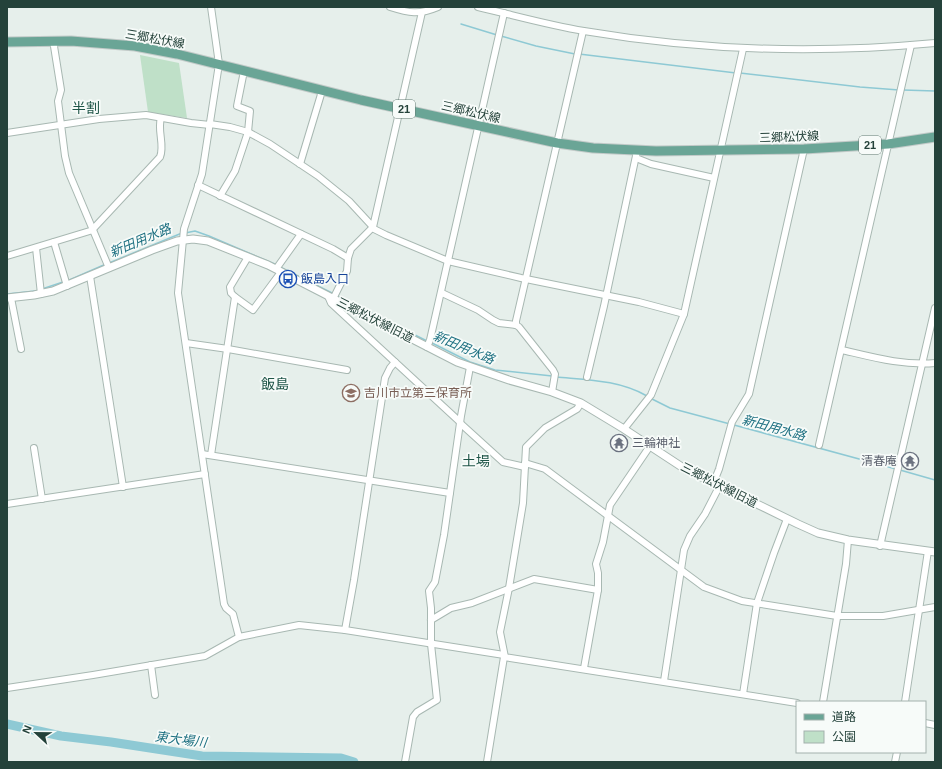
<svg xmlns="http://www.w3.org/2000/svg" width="942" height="769" font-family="Arial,'Noto Sans JP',sans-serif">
	<rect width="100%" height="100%" fill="#e6efeb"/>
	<!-- green -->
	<path fill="#bfe0c8" d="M140,55L179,63L187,118L148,112Z"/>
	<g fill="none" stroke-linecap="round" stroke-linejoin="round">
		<!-- stream -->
		<g stroke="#8ec9d4" stroke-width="1.5">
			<path d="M461,24L497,35"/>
			<path d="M501,36L536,46L575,54"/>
			<path d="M579,54L736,73"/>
			<path d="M740,73L860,87L899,90"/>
			<path d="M903,90L935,91"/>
			<path d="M185,233L195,231L209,236L277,265"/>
			<path d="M109,263L182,233"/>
			<path d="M280,267L334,294"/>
			<path d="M67,281L106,264"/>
			<path d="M42,289L63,282"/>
			<path d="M7,294L35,291"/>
			<path d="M337,296L427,341"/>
			<path d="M430,342L470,362L495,370L552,376"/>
			<path d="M556,377C588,380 619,380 647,396"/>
			<path d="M650,398L670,408L730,424"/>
			<path d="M734,425L896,469"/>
			<path d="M900,470L935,480"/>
		</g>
		<!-- river -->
		<path stroke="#8ec9d4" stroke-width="9" d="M7,724L61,736L111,742L202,756L341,758L354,762"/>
		<defs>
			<g id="minor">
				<path d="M211,7L219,64L202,174L184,229L178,293L224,604L226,608L233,614L239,637"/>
				<path d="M390,7C409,13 419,15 438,7"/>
				<path d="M478,7C513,15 548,25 584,31C702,51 817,54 935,43"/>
				<path d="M53,40L61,90L58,101L65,156L69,173L109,268"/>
				<path d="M210,124L230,127L248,132L270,144L318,176L349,201L373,227L422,12"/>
				<path d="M7,133L99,119L146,115L191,123L210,125"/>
				<path d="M636,158L651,164L714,178"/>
				<path d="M300,164L322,91"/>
				<path d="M198,185L333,249L348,258"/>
				<path d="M220,196L235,171L248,132L250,111L237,106L244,71"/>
				<path d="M93,229L160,157C165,145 157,131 161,118"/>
				<path d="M54,242L67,286"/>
				<path d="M36,248L41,294"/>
				<path d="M7,256L93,230"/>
				<path d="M276,269L301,234"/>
				<path d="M90,276L123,487"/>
				<path d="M442,293L478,310L493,320L499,323L516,325L519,327L553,370L555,374L552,392"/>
				<path d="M328,296L331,303L460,422"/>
				<path d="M235,297L231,293L230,287L248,257"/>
				<path d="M11,298L21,349"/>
				<path d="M333,299L347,271L348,258L351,249L373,227L374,229L386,235L448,261L521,278L639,302L684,314"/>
				<path d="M516,325V321L583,31"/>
				<path d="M186,343L228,349L347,370"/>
				<path d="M427,347L430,340L504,13"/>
				<path d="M842,350C872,357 904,366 935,363"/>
				<path d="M587,377L604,306L637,151"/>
				<path d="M460,423L503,462L525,467"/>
				<path d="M624,429L651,395L684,314L743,49"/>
				<path d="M819,445L911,45"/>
				<path d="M34,448L42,499"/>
				<path d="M202,454L450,493"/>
				<path d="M211,455L235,297L253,310L281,272"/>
				<path d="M525,463L545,469L704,587L742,601L837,616H883L935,607"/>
				<path d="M713,484L719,469L732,422L749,394L804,149"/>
				<path d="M7,504L205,474"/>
				<path d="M880,546L935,308"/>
				<path d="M431,620L451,608L472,603L534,579L598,590"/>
				<path d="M345,630L354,580L385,378L390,368L395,362"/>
				<path d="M505,657L500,632L509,588L523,503L526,447L545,428L577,409L581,403"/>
				<path d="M151,665L155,695"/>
				<path d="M584,668L598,590V573L596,564L603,542L610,505L650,446"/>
				<path d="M664,681L684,550L690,536L705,514L719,487"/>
				<path d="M7,688L93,675L205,656L239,637L299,625L345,630L504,655"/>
				<path d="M743,694L757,603L774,553L787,519"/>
				<path d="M823,702L846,564L848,540"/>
				<path d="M905,702L928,551"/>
				<path d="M925,723L935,725"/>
				<path d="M405,762L413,717L417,712L437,700L431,644V608L429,591L435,582L444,535L461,416L470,367"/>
				<path d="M487,762L504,657L797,703"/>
				<path d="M895,762L897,752"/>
			</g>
			<path id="tertiary" d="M7,298L34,295L53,291L152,250L177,241L193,239L208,241L268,265L457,362L509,380L552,392L581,403L624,429L685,469L798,524L818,533L848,540L935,552"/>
			<path id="primary" d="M7,42L71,41L135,46L177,54L361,100L557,143L593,148L656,151L804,149L888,144L935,137"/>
		</defs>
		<!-- minor casing -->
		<use href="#minor" stroke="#a8b8b2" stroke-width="8"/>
		<!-- tertiary casing -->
		<use href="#tertiary" stroke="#a8b8b2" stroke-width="9"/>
		<!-- primary casing -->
		<use href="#primary" stroke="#c2cac8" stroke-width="11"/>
		<!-- minor -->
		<use href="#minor" stroke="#fff" stroke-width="6"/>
		<!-- tertiary -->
		<use href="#tertiary" stroke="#fff" stroke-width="7"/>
		<!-- primary -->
		<use href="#primary" stroke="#6aa596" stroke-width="9"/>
	</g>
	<!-- icons -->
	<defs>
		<symbol id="bus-ring" viewBox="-11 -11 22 22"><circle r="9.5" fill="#f7fbf9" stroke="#1a4fb4" stroke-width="1.5"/><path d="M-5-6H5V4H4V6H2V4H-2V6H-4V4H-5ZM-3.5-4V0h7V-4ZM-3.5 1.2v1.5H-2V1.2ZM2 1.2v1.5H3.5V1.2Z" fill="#1a4fb4"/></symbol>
		<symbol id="school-ring" viewBox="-11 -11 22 22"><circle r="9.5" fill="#f7fbf9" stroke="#8d6e63" stroke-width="1.5"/><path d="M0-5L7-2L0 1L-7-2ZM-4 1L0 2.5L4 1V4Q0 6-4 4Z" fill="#8d6e63"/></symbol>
		<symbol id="temple-ring" viewBox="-11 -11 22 22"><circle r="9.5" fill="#f7fbf9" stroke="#6b7280" stroke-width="1.5"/><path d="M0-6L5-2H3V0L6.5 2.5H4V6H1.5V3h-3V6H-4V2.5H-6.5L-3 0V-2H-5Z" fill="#6b7280"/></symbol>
	</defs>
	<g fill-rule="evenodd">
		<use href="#bus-ring" x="278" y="269" width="20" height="20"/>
		<use href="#school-ring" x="341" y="383" width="20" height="20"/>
		<use href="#temple-ring" x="609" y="433" width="20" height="20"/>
		<use href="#temple-ring" x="900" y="451" width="20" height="20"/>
	</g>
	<g text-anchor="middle" stroke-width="3.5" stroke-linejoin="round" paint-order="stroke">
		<!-- shield labels -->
		<g fill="#f7fbf9" stroke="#637a73" stroke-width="1">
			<rect x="393" y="100" width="22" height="18" rx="3"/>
			<rect x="859" y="136" width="22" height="18" rx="3"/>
		</g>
		<g font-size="11" font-weight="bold" fill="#24423a">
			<text x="404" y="113">21</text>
			<text x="870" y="149">21</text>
		</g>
		<!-- street labels -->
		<g font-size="12" fill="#24423a" stroke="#f7fbf9">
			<text transform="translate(155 39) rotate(10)" y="4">三郷松伏線</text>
			<text transform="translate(471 112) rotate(13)" y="4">三郷松伏線</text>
			<text transform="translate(789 137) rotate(-2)" y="4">三郷松伏線</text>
			<text transform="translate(375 320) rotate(27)" y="4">三郷松伏線旧道</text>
			<text transform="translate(719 485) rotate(27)" y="4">三郷松伏線旧道</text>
		</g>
		<!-- transit labels -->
		<g font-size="12" fill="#164399" stroke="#f7fbf9" text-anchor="start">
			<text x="301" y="283">飯島入口</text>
		</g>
		<!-- education labels -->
		<g font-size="12" fill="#785e54" stroke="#f7fbf9" text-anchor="start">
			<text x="364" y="397">吉川市立第三保育所</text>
		</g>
		<!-- worship labels -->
		<g font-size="12" fill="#5b616d" stroke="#f7fbf9" text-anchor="start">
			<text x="632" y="447">三輪神社</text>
			<text x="897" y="465" text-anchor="end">清春庵</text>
		</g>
		<!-- water labels -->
		<g font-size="13" font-style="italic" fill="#1c6f80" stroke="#f7fbf9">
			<text transform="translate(140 240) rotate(-23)" y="5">新田用水路</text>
			<text transform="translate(464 347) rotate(23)" y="5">新田用水路</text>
			<text transform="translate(774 427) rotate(15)" y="5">新田用水路</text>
			<text transform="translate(181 739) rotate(7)" y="5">東大場川</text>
		</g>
		<!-- quarter labels -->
		<g font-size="14" fill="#1f5548" stroke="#f7fbf9">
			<text x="86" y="113">半割</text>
			<text x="275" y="389">飯島</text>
			<text x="476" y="466">土場</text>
		</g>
	</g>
	<!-- border -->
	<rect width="942" height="769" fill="none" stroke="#24423a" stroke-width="16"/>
	<!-- legend -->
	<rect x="796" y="701" width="130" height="52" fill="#f7fbf9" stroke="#a3b1ad"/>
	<rect x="804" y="714" width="20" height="6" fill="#6aa596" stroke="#a3b1ad"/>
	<text x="832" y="721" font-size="12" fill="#24423a">道路</text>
	<rect x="804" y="731" width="20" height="12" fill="#bfe0c8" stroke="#a3b1ad"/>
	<text x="832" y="741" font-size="12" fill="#24423a">公園</text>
	<!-- north arrow -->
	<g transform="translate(36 733) rotate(292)" stroke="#f7fbf9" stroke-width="3" paint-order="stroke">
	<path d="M0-3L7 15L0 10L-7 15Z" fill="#24423a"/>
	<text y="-6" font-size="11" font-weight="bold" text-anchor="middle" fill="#24423a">N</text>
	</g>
</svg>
